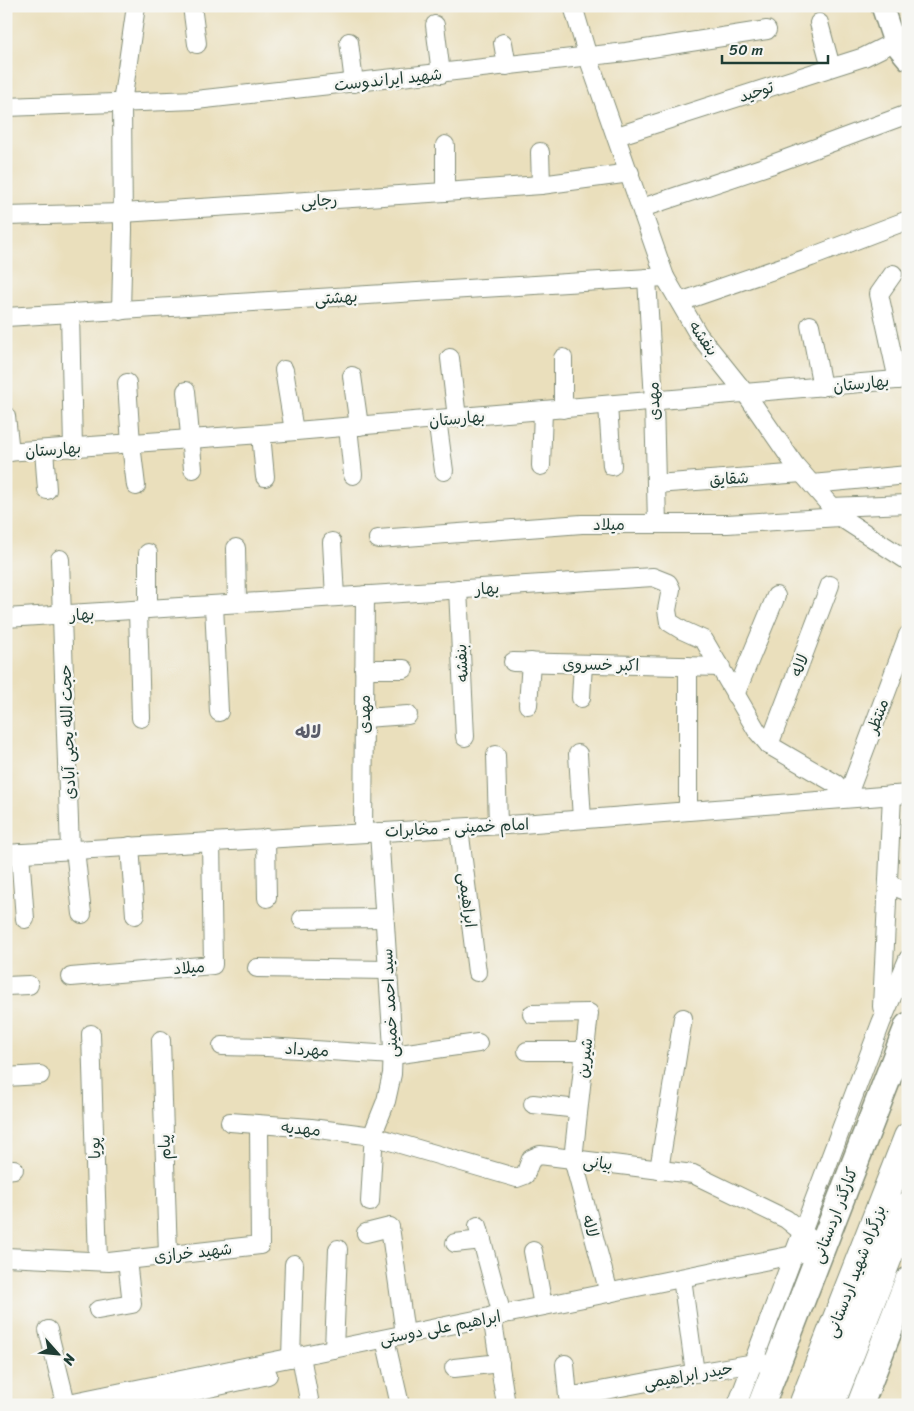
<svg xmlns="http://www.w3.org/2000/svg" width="914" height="1411" font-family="Sriracha,'Playpen Sans Arabic',sans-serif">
	<rect width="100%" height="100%" fill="#f6f6f2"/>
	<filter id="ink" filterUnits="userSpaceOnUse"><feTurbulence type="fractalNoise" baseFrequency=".02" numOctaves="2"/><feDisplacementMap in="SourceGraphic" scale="10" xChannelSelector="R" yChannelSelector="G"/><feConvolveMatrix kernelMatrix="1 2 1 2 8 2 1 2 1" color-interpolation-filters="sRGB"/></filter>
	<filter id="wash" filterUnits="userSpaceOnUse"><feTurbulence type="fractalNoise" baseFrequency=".0096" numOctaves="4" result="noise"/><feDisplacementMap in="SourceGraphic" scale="20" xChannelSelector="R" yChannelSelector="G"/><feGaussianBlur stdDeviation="1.12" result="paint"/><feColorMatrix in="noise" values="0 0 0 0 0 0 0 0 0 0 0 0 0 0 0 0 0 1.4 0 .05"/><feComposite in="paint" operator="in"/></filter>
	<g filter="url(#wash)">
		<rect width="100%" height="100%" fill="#eadfbc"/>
	</g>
	<g filter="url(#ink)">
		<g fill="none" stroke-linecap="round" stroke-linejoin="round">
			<defs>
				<g id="minor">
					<path d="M192,6L197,44"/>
					<path d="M573,6L588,57L665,277L698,334L746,394L795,465L840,517L908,561"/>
					<path d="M819,23L831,67"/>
					<path d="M435,25L441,74"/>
					<path d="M349,42L354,83"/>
					<path d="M503,43L507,66"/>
					<path d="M6,107L196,100L626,52L767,30"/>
					<path d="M617,136L864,57L894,42"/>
					<path d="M445,145V192"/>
					<path d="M540,152L541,185"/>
					<path d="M642,208L770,165L908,114"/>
					<path d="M6,216L123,213L445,192L541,185L630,173"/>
					<path d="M893,274L879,294L898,380"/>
					<path d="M647,278L654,401L657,524"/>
					<path d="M680,302L811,257L908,220"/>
					<path d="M121,311L123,230L122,103L136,6"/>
					<path d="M70,314L73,448"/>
					<path d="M6,317L665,277"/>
					<path d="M810,325L822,387"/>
					<path d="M450,358L457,418"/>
					<path d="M563,358V409"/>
					<path d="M284,370L294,431"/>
					<path d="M352,376L359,426"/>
					<path d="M127,383L131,444L136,486"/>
					<path d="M186,391L193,469"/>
					<path d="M608,405L612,466"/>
					<path d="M6,416L10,452"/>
					<path d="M437,419L444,471"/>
					<path d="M348,427L353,475"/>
					<path d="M261,434L265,477"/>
					<path d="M44,450L47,490"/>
					<path d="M6,452L261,434L908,379"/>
					<path d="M541,466L543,411"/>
					<path d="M656,484L802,473"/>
					<path d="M812,484L908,475"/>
					<path d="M831,507L908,504"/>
					<path d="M378,539L582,524H727L840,517"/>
					<path d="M332,542L335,597"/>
					<path d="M236,548L237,603"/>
					<path d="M148,553V609"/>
					<path d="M60,559L70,850"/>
					<path d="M458,589L465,737"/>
					<path d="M214,605L219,712"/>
					<path d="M138,610L141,718"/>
					<path d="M6,618L653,577L668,583L671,589L667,610L669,622L682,630L704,640L757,731L769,745L836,784L847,797L908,635"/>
					<path d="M513,662L721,667"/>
					<path d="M688,666V810"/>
					<path d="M364,669H404"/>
					<path d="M735,695L776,596"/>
					<path d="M581,698L583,664"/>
					<path d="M528,705L531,662"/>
					<path d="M364,718L408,715"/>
					<path d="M769,745L830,585"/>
					<path d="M578,754L582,819"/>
					<path d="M496,755L498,825"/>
					<path d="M459,828L477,972"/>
					<path d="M363,833L365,595"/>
					<path d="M266,838L267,898"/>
					<path d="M130,846L135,915"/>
					<path d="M75,849L82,914"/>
					<path d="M20,853L25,919"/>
					<path d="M6,854L522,824L908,794"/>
					<path d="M888,884L908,892"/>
					<path d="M302,919L384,918"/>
					<path d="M257,968L388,970"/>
					<path d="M71,977L213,965L211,842"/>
					<path d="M6,986L29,985"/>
					<path d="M882,1007L892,795"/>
					<path d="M532,1014L589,1013L573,1159L609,1293"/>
					<path d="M91,1034L98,1261"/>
					<path d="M161,1040L168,1255"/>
					<path d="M222,1046L267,1047L393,1055L478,1043"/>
					<path d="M527,1051H585"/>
					<path d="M6,1077L40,1075"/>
					<path d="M533,1104L578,1109"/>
					<path d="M230,1122L311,1128L373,1136L517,1178L525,1175L531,1159L540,1155L693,1174L786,1219L822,1248"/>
					<path d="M6,1170L14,1169"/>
					<path d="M659,1170L683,1018"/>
					<path d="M370,1202L374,1131L386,1101L392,1074L393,1048L379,832"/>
					<path d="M478,1226L502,1315"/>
					<path d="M366,1233L390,1227L405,1334"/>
					<path d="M455,1243L482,1240"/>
					<path d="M533,1251L543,1306"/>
					<path d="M6,1257L109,1262L260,1245L259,1125"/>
					<path d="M682,1278L695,1373"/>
					<path d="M98,1310L132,1304L127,1260"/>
					<path d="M492,1316L506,1405"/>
					<path d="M48,1330L66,1403"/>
					<path d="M385,1339L400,1405"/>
					<path d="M334,1349L338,1249"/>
					<path d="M301,1356L310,1405"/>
					<path d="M291,1358L294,1264"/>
					<path d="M565,1364L568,1397L695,1373L761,1362"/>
					<path d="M454,1368L500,1363"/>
					<path d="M59,1405L793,1255L822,1248"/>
					<path d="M122,1405L187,1393L268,1375"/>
					<path d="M737,1405L881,1023L908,959"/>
				</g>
				<path id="tertiary" d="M882,6L894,42L908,59"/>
				<g id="primary">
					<path d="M761,1405L908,1026"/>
					<path d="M860,1405L908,1281"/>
				</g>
				<g id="trunk">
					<path d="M803,1405L908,1137"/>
					<path d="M830,1405L908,1206"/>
				</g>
			</defs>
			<!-- minor casing -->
			<use href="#minor" stroke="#848e78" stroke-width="20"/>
			<!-- tertiary casing -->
			<use href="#tertiary" stroke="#848e78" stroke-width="24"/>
			<!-- primary casing -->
			<use href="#primary" stroke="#848e78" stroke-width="29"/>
			<!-- trunk casing -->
			<use href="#trunk" stroke="#848e78" stroke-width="30"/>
			<!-- minor -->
			<use href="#minor" stroke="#fff" stroke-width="18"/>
			<!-- tertiary -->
			<use href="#tertiary" stroke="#fff" stroke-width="21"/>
			<!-- primary -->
			<use href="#primary" stroke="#fff" stroke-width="26"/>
			<!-- trunk -->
			<use href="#trunk" stroke="#fff" stroke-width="28"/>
		</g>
	</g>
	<g text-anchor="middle" stroke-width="5" stroke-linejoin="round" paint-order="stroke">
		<!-- street labels -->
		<g font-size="16" fill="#1f3d34" stroke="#f6f6f2">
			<text transform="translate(388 79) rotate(-6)" y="6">شهید ایراندوست</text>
			<text transform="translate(756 91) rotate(-18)" y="6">توحید</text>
			<text transform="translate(319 200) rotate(-4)" y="6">رجایی</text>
			<text transform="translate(336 297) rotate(-4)" y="6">بهشتی</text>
			<text transform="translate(704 338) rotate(55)" y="6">بنفشه</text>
			<text transform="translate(861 383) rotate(-6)" y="6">بهارستان</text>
			<text transform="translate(653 401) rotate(-92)" y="6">مهدی</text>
			<text transform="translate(457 418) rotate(-5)" y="6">بهارستان</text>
			<text transform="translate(53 449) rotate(-4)" y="6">بهارستان</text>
			<text transform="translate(729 478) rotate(-4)" y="6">شقایق</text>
			<text x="609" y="530">میلاد</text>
			<text transform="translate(487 588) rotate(-4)" y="6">بهار</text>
			<text transform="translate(82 614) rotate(-4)" y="6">بهار</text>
			<text transform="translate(461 663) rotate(-93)" y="6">بنفشه</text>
			<text transform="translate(601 664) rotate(1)" y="6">اکبر خسروی</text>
			<text transform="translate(799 665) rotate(-69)" y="6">لاله</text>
			<text transform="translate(364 714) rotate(-90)" y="6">مهدی</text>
			<text transform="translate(877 716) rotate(-70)" y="6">منتظر</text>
			<text transform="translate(67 732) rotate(-92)" y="6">حجت الله یحیی آبادی</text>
			<text transform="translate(457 827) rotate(-3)" y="6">امام خمینی - مخابرات</text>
			<text transform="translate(468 900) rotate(83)" y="6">ابراهیمی</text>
			<text transform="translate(189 967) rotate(-5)" y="6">میلاد</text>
			<text transform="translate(389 1003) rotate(-93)" y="6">سید احمد خمینی</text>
			<text transform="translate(307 1049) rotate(3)" y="6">مهرداد</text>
			<text transform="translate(584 1058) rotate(-83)" y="6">شیرین</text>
			<text transform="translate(301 1128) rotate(5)" y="6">مهدیه</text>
			<text transform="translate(164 1147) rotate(-92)" y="6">پیام</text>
			<text transform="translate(94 1148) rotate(-92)" y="6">پویا</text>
			<text transform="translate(598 1162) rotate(7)" y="6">بیانی</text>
			<text transform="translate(834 1215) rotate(-69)" y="6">کنارگذر اردستانی</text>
			<text transform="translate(591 1226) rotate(75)" y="6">لاله</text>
			<text transform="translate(193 1252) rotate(-6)" y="6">شهید خرازی</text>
			<text transform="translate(855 1271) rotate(-69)" y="6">بزرگراه شهید اردستانی</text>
			<text transform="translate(440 1327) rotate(-11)" y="6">ابراهیم علی دوستی</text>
			<text transform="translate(688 1375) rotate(-10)" y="6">حیدر ابراهیمی</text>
		</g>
		<!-- neighbourhood labels -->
		<g font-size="18" font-weight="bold" fill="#5a5d6a" stroke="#f6f6f2">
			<text x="308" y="738">لاله</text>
		</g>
	</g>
	<!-- margin -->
	<rect width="914" height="1411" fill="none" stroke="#f6f6f2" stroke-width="25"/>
	<!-- north arrow -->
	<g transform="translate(58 1354) rotate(117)" stroke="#f6f6f2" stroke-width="4" paint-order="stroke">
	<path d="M0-4L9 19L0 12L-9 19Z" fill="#1f3d34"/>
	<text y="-8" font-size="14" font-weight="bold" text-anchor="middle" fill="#1f3d34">N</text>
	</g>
	<!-- scale -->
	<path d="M722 55v8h106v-8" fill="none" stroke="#1f3d34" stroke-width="2.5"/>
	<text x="729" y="55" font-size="15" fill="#1f3d34" stroke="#f6f6f2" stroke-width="4" paint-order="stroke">50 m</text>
</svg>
